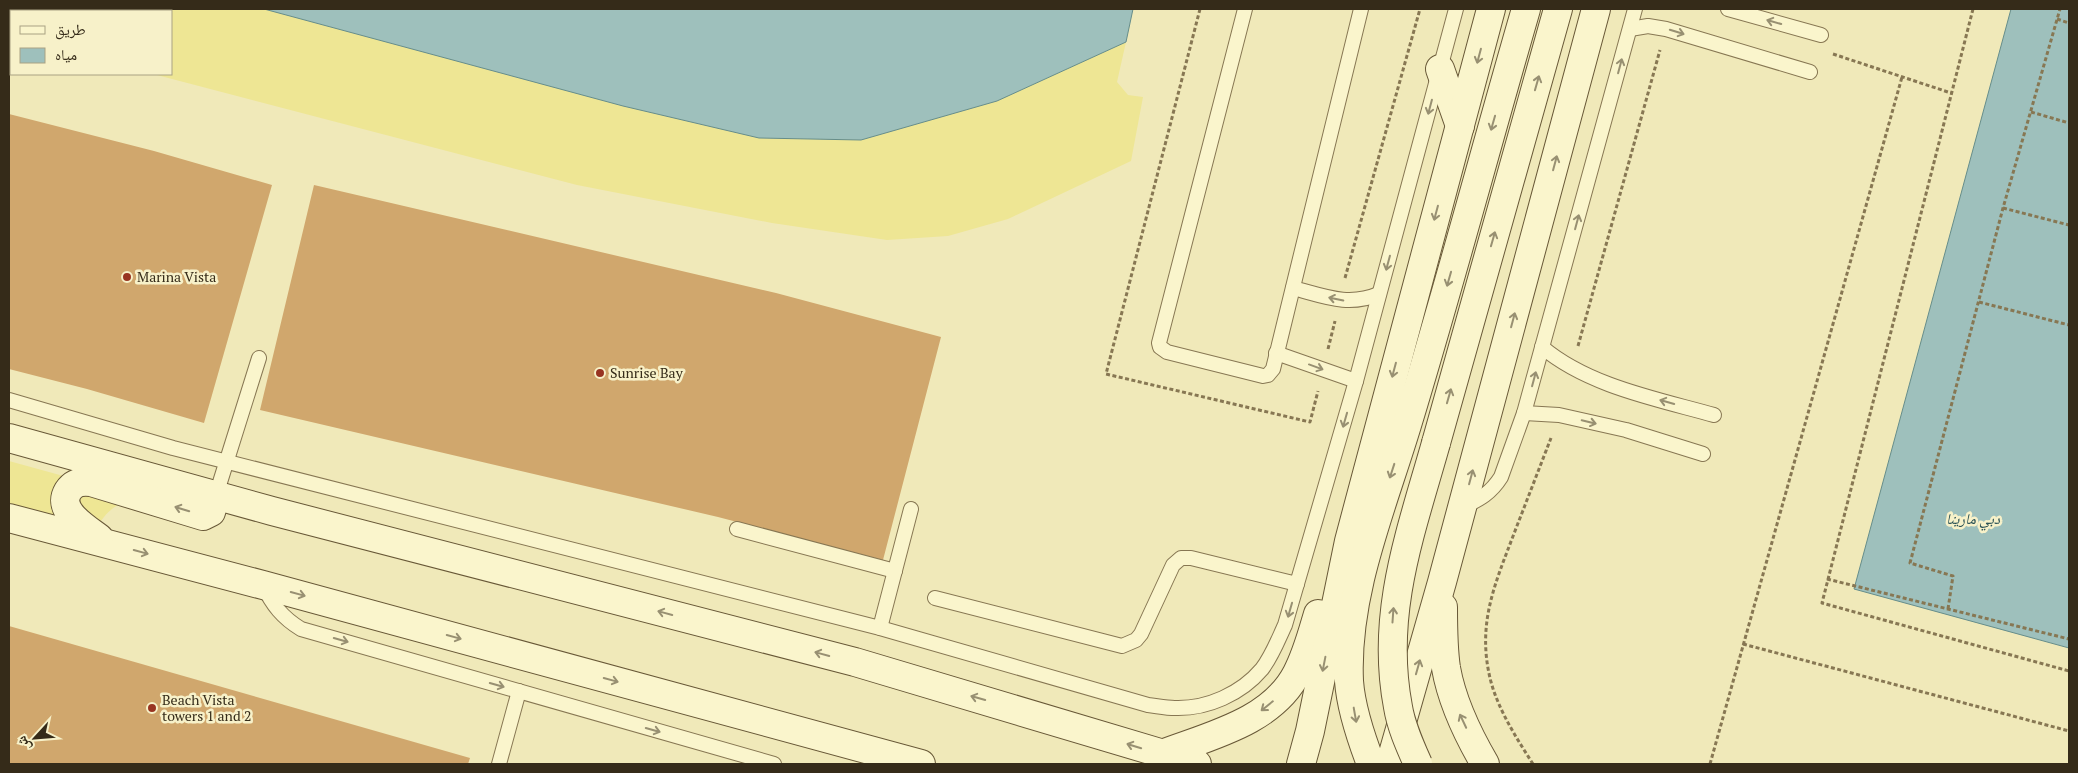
<svg xmlns="http://www.w3.org/2000/svg" width="2078" height="773" font-family="'PT Serif','Noto Naskh Arabic',serif">
	<rect width="100%" height="100%" fill="#f0e9b9"/>
	<!-- sand -->
	<g fill="#eee694">
		<path d="M9,9H264L623,106L759,138L861,140L997,101L1126,42L1117,82L1128,95L1143,97L1131,161L1008,219L948,236L887,240L772,223L577,185L153,74H171V11H11V37L9,36Z"/>
		<path d="M9,461L136,496C115,505 107,510 95,530L9,506Z"/>
	</g>
	<!-- water -->
	<g fill="#9ec0bc" stroke="#668d8a">
		<path d="M264,9H1133L1126,42L997,101L861,140L759,138L623,106Z"/>
		<path d="M2011,9H2069V648L1854,589Z"/>
	</g>
	<!-- building -->
	<g fill="#d0a76d">
		<path d="M9,114L154,151L272,185L204,423L87,389L9,369Z"/>
		<path d="M314,185L776,293L941,337L883,560L718,517L260,410Z"/>
		<path d="M9,626L470,758L468,764H9Z"/>
	</g>
	<g fill="none" stroke-linecap="round" stroke-linejoin="round">
		<defs>
			<g id="lane">
				<path d="M1245,9L1159,343L1160,347L1167,352L1263,376L1268,375L1273,369L1361,9"/>
				<path d="M1728,9L1821,35"/>
				<path d="M1630,29L1648,26L1666,29L1810,72"/>
				<path d="M1293,288C1324,296 1348,307 1379,294"/>
				<path d="M1542,347C1588,386 1657,399 1714,415"/>
				<path d="M1276,353L1356,381"/>
				<path d="M9,400L173,448L880,628L1148,705C1157,706 1166,708 1175,708C1207,709 1241,694 1262,669C1272,656 1278,640 1285,625L1356,381L1456,9"/>
				<path d="M1524,413L1559,415L1626,430L1703,454"/>
				<path d="M216,495L259,358"/>
				<path d="M1463,507C1480,499 1491,493 1501,477L1524,413L1635,9"/>
				<path d="M737,529L895,571"/>
				<path d="M263,585C272,605 283,618 301,629L774,764"/>
				<path d="M935,598L1122,646L1136,640L1141,634L1173,565L1181,558H1191L1297,584"/>
				<path d="M880,628L911,509"/>
				<path d="M499,764L519,691"/>
			</g>
			<g id="secondary">
				<path d="M1440,69L1460,126"/>
				<path d="M9,438L272,511L855,662L1197,764"/>
				<path d="M1436,443L1558,9"/>
				<path d="M9,518L263,585L921,764"/>
				<path d="M99,538C86,528 56,511 68,491C74,482 82,481 91,482L203,516L211,512L216,495"/>
				<path d="M1443,607C1443,627 1443,648 1446,668C1452,702 1468,735 1485,764"/>
				<path d="M1162,754C1209,736 1272,722 1297,673C1307,654 1312,634 1318,614"/>
				<path d="M1301,764L1310,731L1349,541L1491,9"/>
				<path d="M1371,764C1361,738 1351,709 1349,681C1345,593 1382,508 1407,425C1449,287 1486,147 1526,9"/>
				<path d="M1390,764L1442,582L1596,9"/>
			</g>
		</defs>
		<!-- lane casing -->
		<use href="#lane" stroke="#877753" stroke-width="16"/>
		<!-- secondary casing -->
		<use href="#secondary" stroke="#685837" stroke-width="30"/>
		<!-- path -->
		<g stroke="#877753" stroke-width="3" stroke-dasharray="4 2.5" stroke-linecap="butt">
			<path d="M1200,9L1106,374L1310,422L1318,391"/>
			<path d="M1973,9L1822,603L2069,671"/>
			<path d="M2057,19L2069,23"/>
			<path d="M1833,54L1951,93"/>
			<path d="M2031,112L2069,123"/>
			<path d="M2003,208L2069,225"/>
			<path d="M1345,278L1420,9"/>
			<path d="M1979,302L2069,325"/>
			<path d="M1578,346L1660,50"/>
			<path d="M1328,349L1335,321"/>
			<path d="M1827,579L2069,639"/>
			<path d="M1948,609L1953,576L1910,563L2003,208L2060,9"/>
			<path d="M1743,644L2069,731"/>
			<path d="M1533,764C1517,739 1499,711 1491,682C1476,624 1495,584 1515,531C1527,500 1539,469 1551,438"/>
			<path d="M1710,764L1902,77"/>
		</g>
		<!-- lane -->
		<use href="#lane" stroke="#faf5cc" stroke-width="14"/>
		<!-- secondary -->
		<use href="#secondary" stroke="#faf5cc" stroke-width="28"/>
		<defs>
			<path id="secondary-bridge" d="M1418,764C1410,746 1401,726 1398,707C1380,613 1411,532 1436,443"/>
		</defs>
		<!-- secondary-bridge casing -->
		<use href="#secondary-bridge" stroke="#685837" stroke-width="30" stroke-linecap="butt"/>
		<!-- secondary-bridge -->
		<use href="#secondary-bridge" stroke="#faf5cc" stroke-width="28"/>
	</g>
	<!-- one-way arrows -->
	<defs><path id="oneway-shaft" d="M-6 0H5M1.5-3L5.5 0L1.5 3" fill="none" stroke-width="1.6" stroke-linecap="round" stroke-linejoin="round" transform="scale(1.25)"/></defs>
	<g stroke="#989072">
		<use href="#oneway-shaft" transform="translate(1774 22) rotate(-164)"/>
		<use href="#oneway-shaft" transform="translate(1677 32) rotate(17)"/>
		<use href="#oneway-shaft" transform="translate(1479 56) rotate(105)"/>
		<use href="#oneway-shaft" transform="translate(1620 66) rotate(-75)"/>
		<use href="#oneway-shaft" transform="translate(1537 83) rotate(-74)"/>
		<use href="#oneway-shaft" transform="translate(1430 107) rotate(105)"/>
		<use href="#oneway-shaft" transform="translate(1493 123) rotate(106)"/>
		<use href="#oneway-shaft" transform="translate(1555 163) rotate(-75)"/>
		<use href="#oneway-shaft" transform="translate(1436 213) rotate(105)"/>
		<use href="#oneway-shaft" transform="translate(1577 222) rotate(-75)"/>
		<use href="#oneway-shaft" transform="translate(1493 239) rotate(-74)"/>
		<use href="#oneway-shaft" transform="translate(1388 263) rotate(105)"/>
		<use href="#oneway-shaft" transform="translate(1449 279) rotate(106)"/>
		<use href="#oneway-shaft" transform="translate(1336 299) rotate(-168)"/>
		<use href="#oneway-shaft" transform="translate(1513 320) rotate(-75)"/>
		<use href="#oneway-shaft" transform="translate(1316 367) rotate(20)"/>
		<use href="#oneway-shaft" transform="translate(1394 370) rotate(105)"/>
		<use href="#oneway-shaft" transform="translate(1534 379) rotate(-75)"/>
		<use href="#oneway-shaft" transform="translate(1449 396) rotate(-74)"/>
		<use href="#oneway-shaft" transform="translate(1667 402) rotate(-164)"/>
		<use href="#oneway-shaft" transform="translate(1345 420) rotate(106)"/>
		<use href="#oneway-shaft" transform="translate(1589 422) rotate(13)"/>
		<use href="#oneway-shaft" transform="translate(1392 471) rotate(108)"/>
		<use href="#oneway-shaft" transform="translate(1471 477) rotate(-75)"/>
		<use href="#oneway-shaft" transform="translate(182 509) rotate(-163)"/>
		<use href="#oneway-shaft" transform="translate(141 552) rotate(15)"/>
		<use href="#oneway-shaft" transform="translate(298 594) rotate(15)"/>
		<use href="#oneway-shaft" transform="translate(1290 610) rotate(106)"/>
		<use href="#oneway-shaft" transform="translate(665 613) rotate(-165)"/>
		<use href="#oneway-shaft" transform="translate(1393 615) rotate(-86)"/>
		<use href="#oneway-shaft" transform="translate(454 637) rotate(15)"/>
		<use href="#oneway-shaft" transform="translate(341 640) rotate(16)"/>
		<use href="#oneway-shaft" transform="translate(822 654) rotate(-165)"/>
		<use href="#oneway-shaft" transform="translate(1324 664) rotate(101)"/>
		<use href="#oneway-shaft" transform="translate(1418 667) rotate(-74)"/>
		<use href="#oneway-shaft" transform="translate(611 680) rotate(15)"/>
		<use href="#oneway-shaft" transform="translate(497 685) rotate(16)"/>
		<use href="#oneway-shaft" transform="translate(978 698) rotate(-164)"/>
		<use href="#oneway-shaft" transform="translate(1267 706) rotate(141)"/>
		<use href="#oneway-shaft" transform="translate(1355 715) rotate(80)"/>
		<use href="#oneway-shaft" transform="translate(1463 721) rotate(-115)"/>
		<use href="#oneway-shaft" transform="translate(653 730) rotate(16)"/>
		<use href="#oneway-shaft" transform="translate(1134 746) rotate(-163)"/>
	</g>
	<!-- markers -->
	<g fill="#983421" stroke="#f7f1c9" stroke-width="2">
		<circle cx="127" cy="277" r="5"/>
		<circle cx="600" cy="373" r="5"/>
		<circle cx="152" cy="708" r="5"/>
	</g>
	<g text-anchor="middle" stroke-width="5" stroke-linejoin="round" paint-order="stroke">
		<!-- poi labels -->
		<g font-size="14" fill="#352b19" stroke="#f7f1c9" text-anchor="start">
			<text x="137" y="282">Marina Vista</text>
			<text x="610" y="378">Sunrise Bay</text>
			<text x="162" y="705">Beach Vista<tspan x="162" dy="16">towers 1 and 2</tspan></text>
		</g>
		<!-- water labels -->
		<g font-size="15" font-style="italic" fill="#285055" stroke="#f7f1c9">
			<text x="1973" y="524">دبي مارينا</text>
		</g>
	</g>
	<!-- border -->
	<rect width="2078" height="773" fill="none" stroke="#352b19" stroke-width="20"/>
	<!-- legend -->
	<rect x="10" y="10" width="162" height="65" fill="#f7f1c9" stroke="#a9a283"/>
	<rect x="20" y="26" width="25" height="8" fill="#faf5cc" stroke="#a9a283"/>
	<text x="55" y="35" font-size="15" fill="#352b19">طريق</text>
	<rect x="20" y="48" width="25" height="15" fill="#9ec0bc" stroke="#a9a283"/>
	<text x="55" y="60" font-size="15" fill="#352b19">مياه</text>
	<!-- north arrow -->
	<g transform="translate(35 738) rotate(244)" stroke="#f7f1c9" stroke-width="4" paint-order="stroke">
	<path d="M0-4L9 19L0 12L-9 19Z" fill="#352b19"/>
	<text y="-8" font-size="14" font-weight="bold" text-anchor="middle" fill="#352b19">ش</text>
	</g>
</svg>
